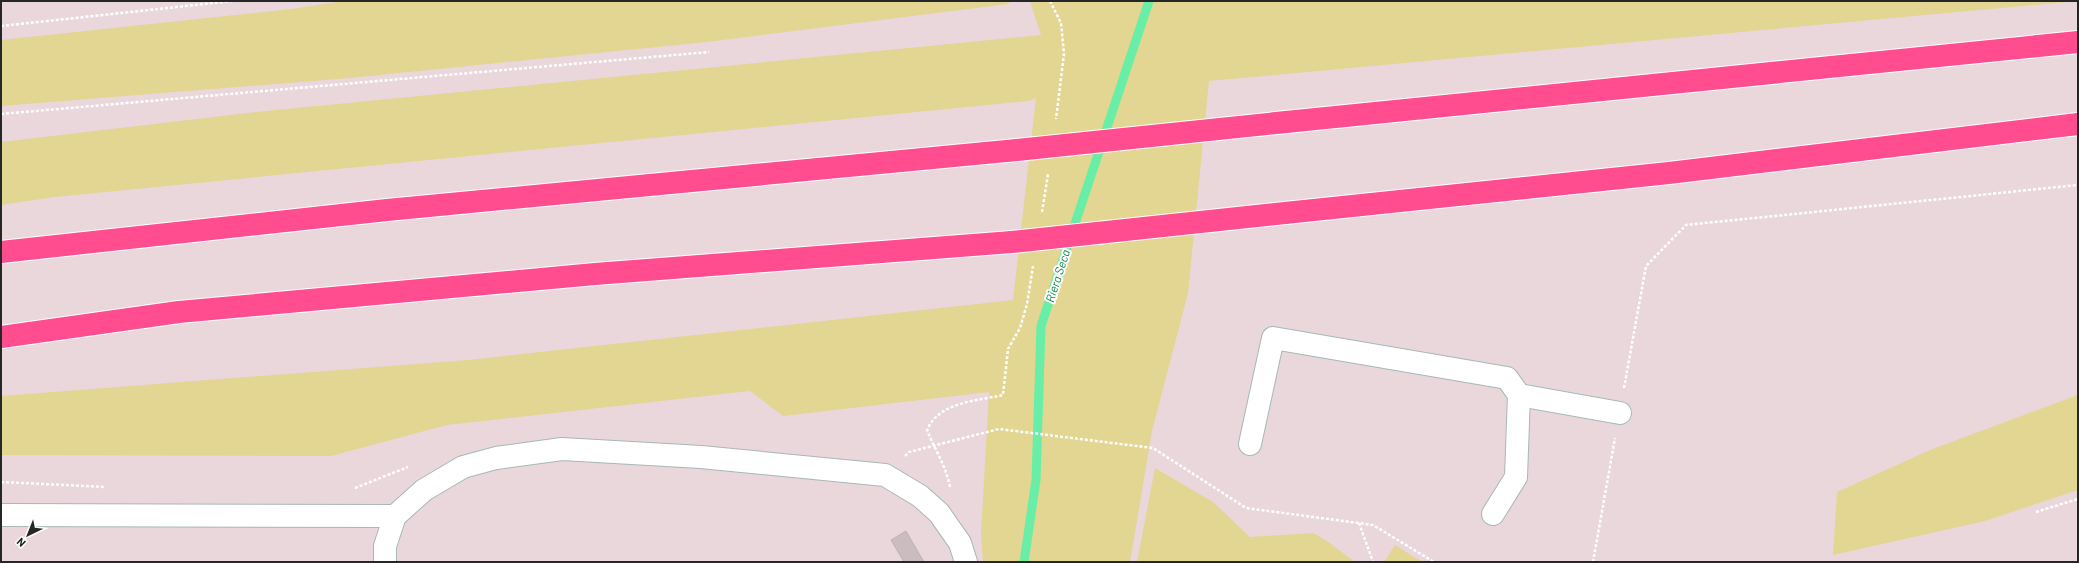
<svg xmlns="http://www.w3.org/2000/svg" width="2079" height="563" font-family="Barlow,sans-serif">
	<rect width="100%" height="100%" fill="#ead7dc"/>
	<!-- green -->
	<g fill="#e2d692">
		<path d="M343,1H1011L1008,4L707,42L350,78L1,106V40L291,9Z"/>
		<path d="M1030,1H2078L1209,81L1188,293L1152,431L1130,562H983L981,533L989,392L783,416L750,391L447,425L331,456L1,455V396L468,360L1013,300L1036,98L1028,101L55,197L1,205V142L256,112L1041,35Z"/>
		<path d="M2078,395V490L1985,521L1833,555L1837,492L1930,450Z"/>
		<path d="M1155,468L1213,502L1250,537L1313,533L1327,541L1355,562H1137Z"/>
		<path d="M1395,545L1422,562H1384Z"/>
	</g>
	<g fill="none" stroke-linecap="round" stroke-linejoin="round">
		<!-- stream -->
		<path stroke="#68eea6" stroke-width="9" d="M1024,562L1036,480L1041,326L1149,1"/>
	</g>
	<!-- building -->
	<path fill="#cbbcbf" stroke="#c4b1b5" d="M906,531L924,562H904L891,540Z"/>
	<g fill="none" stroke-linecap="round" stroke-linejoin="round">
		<defs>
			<g id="minor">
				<path d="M1250,444L1273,338L1507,378L1519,395"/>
				<path d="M1493,514L1516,477L1519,395L1620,413"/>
				<path d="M1,515L395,516"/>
				<path d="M385,562V546L395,516L424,490L463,467L496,458L562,449L701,457L885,475L920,496L939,513L960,543L966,562"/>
			</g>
			<g id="highway">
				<path d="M1286,122L2078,42"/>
				<path d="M1285,213L1669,173L2078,124"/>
				<path d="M1,252L387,210L1017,150"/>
				<path d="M1,337L179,312L595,274L1012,242"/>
			</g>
		</defs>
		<!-- minor casing -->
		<use href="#minor" stroke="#a8b7b7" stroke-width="24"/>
		<!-- highway casing -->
		<use href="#highway" stroke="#fff" stroke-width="24"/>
		<!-- path -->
		<g stroke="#fff" stroke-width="2.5" stroke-dasharray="3 2" stroke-linecap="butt">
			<path d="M1050,1L1061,23L1064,54L1056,119"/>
			<path d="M1,26L232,1"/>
			<path d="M1,114L709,52"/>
			<path d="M1042,212L1048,174"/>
			<path d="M1624,388L1646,266L1686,225L2078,185"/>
			<path d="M905,456L909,452L999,429L1153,448L1246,508L1373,525L1434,562"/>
			<path d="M1,482L106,487"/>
			<path d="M950,487C946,466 935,450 927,430C939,402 976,401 1003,395L1008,349L1020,328L1027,304L1033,266"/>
			<path d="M355,488L408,467"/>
			<path d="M2036,512L2078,499"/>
			<path d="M1359,523L1373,562"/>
			<path d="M1593,562L1615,438"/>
		</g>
		<!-- minor -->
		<use href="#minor" stroke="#fff" stroke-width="22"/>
		<!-- highway -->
		<use href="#highway" stroke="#ff4d8f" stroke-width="22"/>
		<defs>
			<g id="highway-bridge">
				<path d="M1017,150L1286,122"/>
				<path d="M1012,242L1285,213"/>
			</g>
		</defs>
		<!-- highway-bridge casing -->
		<use href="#highway-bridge" stroke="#fff" stroke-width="24" stroke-linecap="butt"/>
		<!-- highway-bridge -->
		<use href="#highway-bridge" stroke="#ff4d8f" stroke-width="22"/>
	</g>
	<g text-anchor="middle" stroke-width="4" stroke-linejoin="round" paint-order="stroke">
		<!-- water labels -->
		<g font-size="12" font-style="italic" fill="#0c884f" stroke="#fff">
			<text transform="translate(1058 276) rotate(-72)" y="4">Riera Seca</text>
		</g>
	</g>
	<!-- border -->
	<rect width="2079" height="563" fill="none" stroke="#262626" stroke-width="4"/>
	<!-- north arrow -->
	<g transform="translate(28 535) rotate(223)" stroke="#ffffff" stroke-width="3" paint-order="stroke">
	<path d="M0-3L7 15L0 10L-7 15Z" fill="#262626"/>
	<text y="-6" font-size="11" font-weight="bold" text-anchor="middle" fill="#262626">N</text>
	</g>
</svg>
